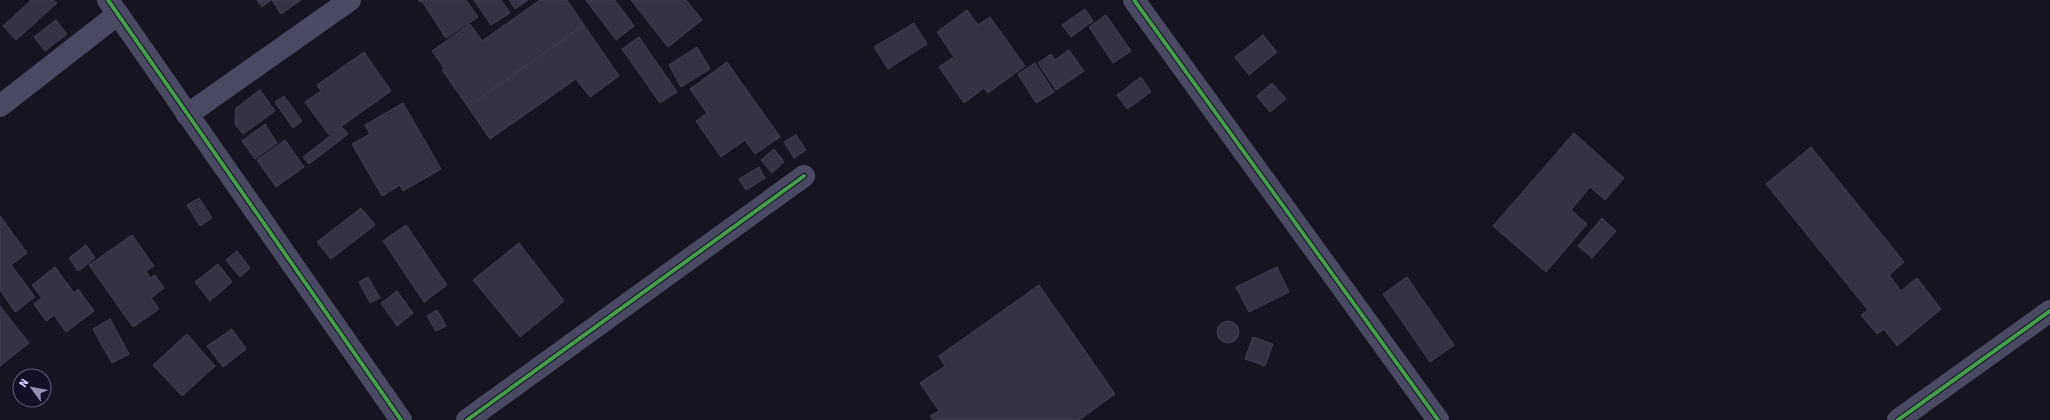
<svg xmlns="http://www.w3.org/2000/svg" width="2050" height="420" font-family="'Fira Sans',sans-serif">
	<rect width="100%" height="100%" fill="#161421"/>
	<!-- building -->
	<g fill="#343243" stroke="#433f54">
		<path d="M31,0H53L57,3L16,40L3,26Z"/>
		<path d="M257,0H271L262,7Z"/>
		<path d="M272,0H301L281,14Z"/>
		<path d="M418,0H466L478,17L446,38L422,1L420,2Z"/>
		<path d="M474,0H501L510,13L491,25Z"/>
		<path d="M509,0H528L515,9Z"/>
		<path d="M540,0H567L584,25L468,107L442,70L444,68L432,51L470,24L482,41Z"/>
		<path d="M586,0H615L634,26L616,40Z"/>
		<path d="M631,0H686L702,20L668,47Z"/>
		<path d="M1085,9L1093,21L1071,37L1062,25Z"/>
		<path d="M967,10L978,25L990,17L1025,66L988,93L984,88L964,103L939,67L954,57L937,32Z"/>
		<path d="M1106,15L1131,51L1113,63L1089,27Z"/>
		<path d="M56,20L67,34L45,51L34,37Z"/>
		<path d="M914,23L927,44L888,69L874,47Z"/>
		<path d="M584,25L619,76L590,97L576,79L490,139L468,107Z"/>
		<path d="M1263,35L1277,52L1249,75L1235,57Z"/>
		<path d="M639,37L677,92L660,103L622,49Z"/>
		<path d="M697,47L710,69L681,87L669,65Z"/>
		<path d="M1069,50L1084,71L1056,90L1038,63L1051,54L1055,60Z"/>
		<path d="M364,52L391,91L329,135L305,102L321,91L317,85Z"/>
		<path d="M727,62L780,137L755,154L745,140L721,157L696,121L707,113L690,89Z"/>
		<path d="M1035,63L1054,92L1036,103L1018,74Z"/>
		<path d="M1141,77L1151,92L1127,109L1117,95Z"/>
		<path d="M1272,83L1286,99L1270,112L1257,96Z"/>
		<path d="M260,90L275,111L243,134L235,124L236,108Z"/>
		<path d="M284,96L302,121L293,128L275,102Z"/>
		<path d="M403,103L441,169L403,191L400,185L382,196L352,144L370,134L365,125Z"/>
		<path d="M265,124L277,143L255,159L242,141Z"/>
		<path d="M342,127L348,134L309,164L303,157Z"/>
		<path d="M1574,133L1624,178L1605,200L1590,187L1571,210L1587,224L1546,272L1493,226Z"/>
		<path d="M796,135L806,150L794,158L784,142Z"/>
		<path d="M285,140L304,167L276,187L257,160Z"/>
		<path d="M1811,147L1904,262L1889,275L1901,291L1917,278L1941,309L1897,346L1884,329L1877,334L1861,315L1868,310L1766,184Z"/>
		<path d="M774,149L784,162L772,173L761,160Z"/>
		<path d="M759,167L765,178L746,190L739,179Z"/>
		<path d="M199,198L212,218L200,226L187,205Z"/>
		<path d="M361,208L375,225L331,259L317,242Z"/>
		<path d="M0,216L27,253L11,265L35,297L15,312L0,290Z"/>
		<path d="M1602,218L1616,231L1592,258L1578,246Z"/>
		<path d="M406,225L447,285L424,302L383,241Z"/>
		<path d="M132,235L154,266L146,271L150,278L155,275L164,288L151,298L159,309L133,327L89,265Z"/>
		<path d="M519,243L564,301L520,337L473,280Z"/>
		<path d="M86,245L95,258L78,271L69,258Z"/>
		<path d="M237,251L250,268L240,277L226,260Z"/>
		<path d="M218,264L232,282L210,301L195,282Z"/>
		<path d="M55,267L74,293L78,289L94,311L66,332L54,315L46,321L34,304L42,298L32,285Z"/>
		<path d="M1277,267L1289,292L1249,312L1236,287Z"/>
		<path d="M368,277L380,298L370,303L359,282Z"/>
		<path d="M1407,277L1454,345L1430,362L1383,294Z"/>
		<path d="M1039,285L1115,394L1079,420H933L930,416L939,411L920,383L945,366L939,356Z"/>
		<path d="M397,291L413,313L397,326L381,303Z"/>
		<path d="M0,306L29,343L0,366Z"/>
		<path d="M437,310L446,326L436,331L427,316Z"/>
		<path d="M110,319L129,354L112,363L93,329Z"/>
		<circle cx="1228" cy="332" r="11"/>
		<path d="M232,329L246,349L223,367L207,346Z"/>
		<path d="M187,334L215,366L182,396L153,365Z"/>
		<path d="M1253,337L1273,344L1265,366L1245,359Z"/>
	</g>
	<g fill="none" stroke-linecap="round" stroke-linejoin="round">
		<!-- minor -->
		<g stroke="#4a4962" stroke-width="22">
			<path d="M108,0L401,420"/>
			<path d="M1134,0L1438,420"/>
			<path d="M0,106L118,14"/>
			<path d="M187,115L350,0"/>
			<path d="M467,420L804,176"/>
			<path d="M1898,420L2050,311"/>
		</g>
		<defs>
			<g id="cycleway">
				<path d="M108,0L401,420"/>
				<path d="M1134,0L1438,420"/>
				<path d="M467,420L804,176"/>
				<path d="M1898,420L2050,311"/>
			</g>
		</defs>
		<!-- cycleway casing -->
		<use href="#cycleway" stroke="#130f26" stroke-width="6"/>
		<!-- cycleway -->
		<use href="#cycleway" stroke="#469c4c" stroke-width="4"/>
	</g>
	<!-- north arrow -->
	<g transform="translate(32 388) rotate(302)"><circle r="19" fill="#130f26" stroke="#625e7d"/>
	<path d="M0-3L7 15L0 10L-7 15Z" fill="#9591b1"/>
	<text y="-6" font-size="11" font-weight="bold" text-anchor="middle" fill="#d9d4ff">N</text>
	</g>
</svg>
